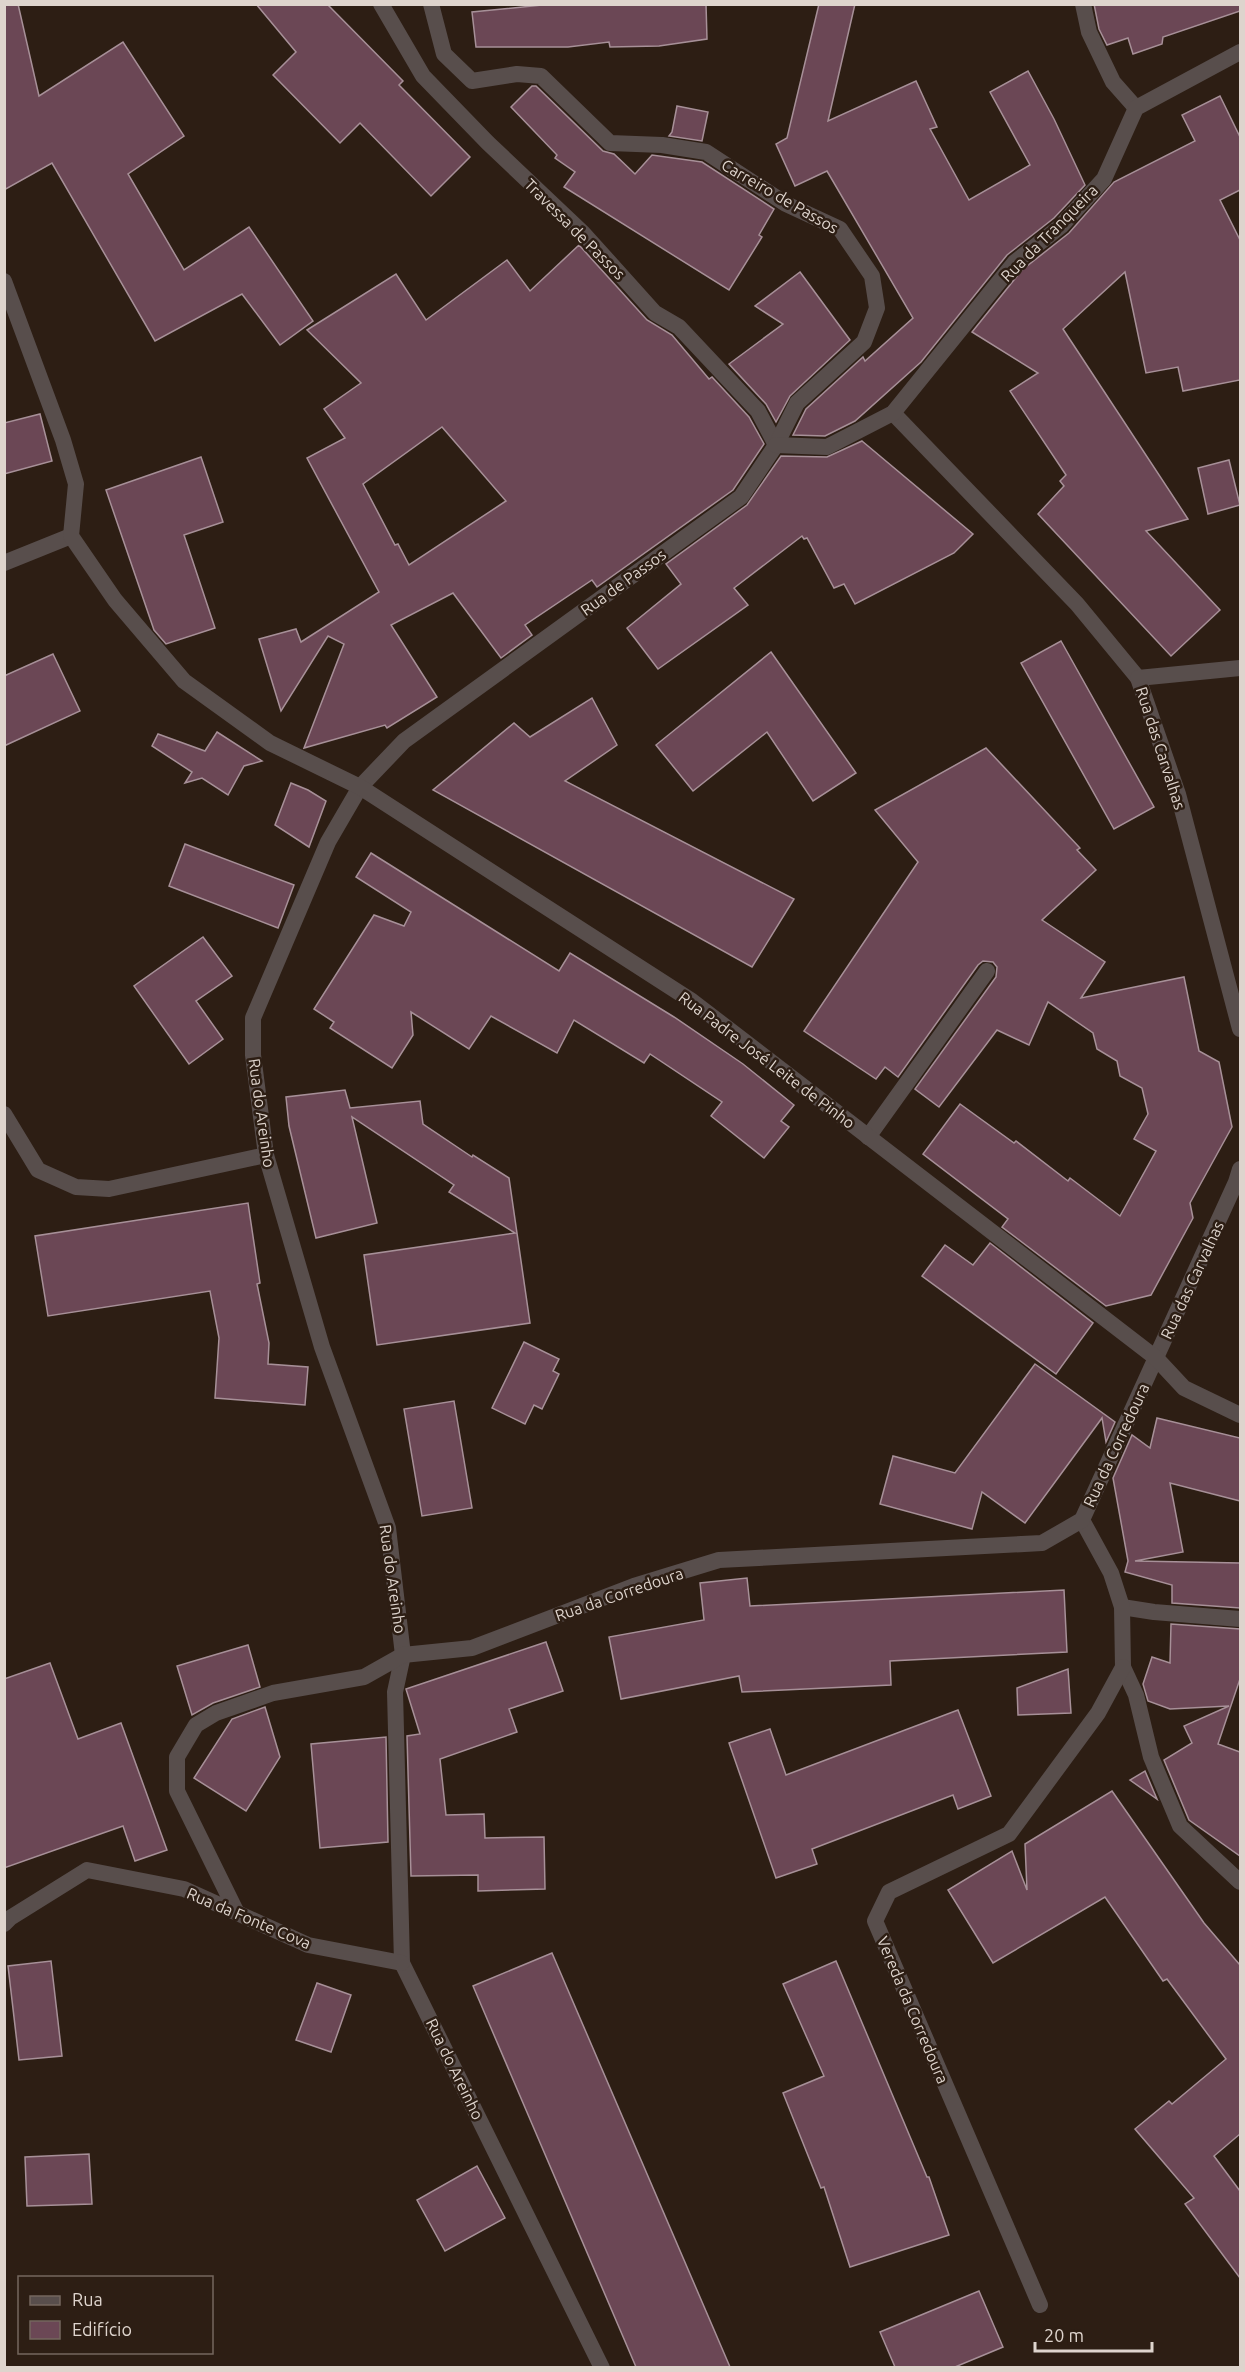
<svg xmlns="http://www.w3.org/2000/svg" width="1245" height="2372" font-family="Ubuntu,sans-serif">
	<rect width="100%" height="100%" fill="#2d1e14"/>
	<!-- building -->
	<g fill="#6b4755" stroke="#a79098" stroke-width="1.5" fill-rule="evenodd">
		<path d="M4,4H18L39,96L123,42L184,136L128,174L184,270L249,227L313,321L280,345L242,294L155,341L52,163L4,190Z"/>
		<path d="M256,4H327L403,81L399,85L470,157L431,196L360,123L340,143L273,75L296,52Z"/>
		<path d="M552,4H706L707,39L659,46L610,47L609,42L568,47H476L472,12Z"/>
		<path d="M819,4H855L828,121L916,81L937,127L930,129L969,200L1030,165L990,92L1028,71L1054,119L1085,185L1054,218L1007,255L921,362L855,421L825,436L793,435L806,409L863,357L865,361L913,318L827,171L795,186L776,144L787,138Z"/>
		<path d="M1094,4H1240V11L1163,37L1162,44L1133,54L1128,38L1107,45L1099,29Z"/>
		<path d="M532,86H536L603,151L614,154L635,174L652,155L702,162L774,209L759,235L762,237L729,290L564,187L575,172L555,158L557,155L511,107Z"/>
		<path d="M1220,96L1240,137V190L1220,200L1240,240V380L1183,391L1178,367L1146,373L1125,272L1063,329L1188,519L1146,531L1220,610L1171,656L1038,514L1064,486L1060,481L1066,475L1010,391L1038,373L972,332L1022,270L1069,233L1114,182L1195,141L1182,115Z"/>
		<path d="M677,106L708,112L702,141L669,136L672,132Z"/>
		<path d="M579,245L647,320L672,335L709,379L712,377L749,417L764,444L733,490L597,587L592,580L525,625L532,635L501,658L453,593L391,625L437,697L387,728L385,725L304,748L344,644L328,636L281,711L259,639L296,629L301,642L379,592L307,458L345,438L324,409L361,383L307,330L396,274L426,320L507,260L530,291ZM442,427L506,501L409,565L398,544L395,545L363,484Z"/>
		<path d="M800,272L850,340L790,396L776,422L766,404L729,364L783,324L755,306Z"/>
		<path d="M40,414L52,461L4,474V423Z"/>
		<path d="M862,441L973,534L954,553L855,604L844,584L834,588L807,538L804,539L802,536L734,588L748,605L658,669L627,628L681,584L666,564L747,505L781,456L827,457Z"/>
		<path d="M201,457L223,522L184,535L215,628L166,644L154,630L106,490Z"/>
		<path d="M1229,460L1240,505L1208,514L1198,468Z"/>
		<path d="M1061,641L1154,807L1114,829L1021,663Z"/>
		<path d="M771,652L856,773L813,801L767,732L693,791L656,745Z"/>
		<path d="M53,654L80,711L4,746V676Z"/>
		<path d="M592,698L617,745L565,781L794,899L752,967L433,790L514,723L530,737Z"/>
		<path d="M217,732L262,761L244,766L228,795L202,778L185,783L192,772L152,746L158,734L205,751Z"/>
		<path d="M986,748L1080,848L1077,850L1096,870L1042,920L1105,962L1081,998L1184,977L1199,1051L1219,1062L1232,1127L1190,1203L1193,1218L1151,1295L1106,1306L1002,1227L1008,1219L923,1154L960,1104L1014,1143L1016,1141L1068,1181L1070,1178L1120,1216L1156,1151L1134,1139L1148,1114L1142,1088L1120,1076L1117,1061L1097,1049L1093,1033L1048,1002L1029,1045L997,1030L939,1107L915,1089L996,977L997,967L993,962L983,961L978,965L898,1077L885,1067L876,1079L804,1031L918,862L875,810Z"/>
		<path d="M291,783L308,790L326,801L309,847L275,825Z"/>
		<path d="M185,844L294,885L278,928L169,886Z"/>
		<path d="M371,853L559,971L570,953L674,1017L743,1064L794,1105L781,1121L789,1127L764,1158L711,1116L722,1102L650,1054L644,1063L574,1020L557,1053L491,1016L469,1049L411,1012L413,1035L392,1068L330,1028L334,1022L314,1009L374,915L404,926L411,912L356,877Z"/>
		<path d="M203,937L232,976L196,1001L223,1039L189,1064L134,986Z"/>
		<path d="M345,1090L350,1108L420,1101L423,1124L472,1157L473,1155L509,1178L530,1323L377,1345L364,1255L515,1233L449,1192L454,1185L352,1117L377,1223L316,1238L289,1126L286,1097Z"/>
		<path d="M248,1203L260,1283L257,1284L269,1343L268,1364L308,1367L305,1405L215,1398L219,1338L210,1291L48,1316L35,1236Z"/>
		<path d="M990,1243L1093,1323L1056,1374L922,1276L945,1245L973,1265Z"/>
		<path d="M524,1342L559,1359L553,1371L559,1374L542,1409L534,1405L525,1424L492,1408Z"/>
		<path d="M1035,1364L1115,1422L1106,1442L1102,1418L1025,1523L982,1492L972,1529L880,1504L893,1456L955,1473Z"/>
		<path d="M454,1401L472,1508L422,1516L404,1409Z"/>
		<path d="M1157,1418L1240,1438V1501L1170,1483L1183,1552L1135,1561L1240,1563V1608L1172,1603V1585L1125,1572L1128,1561L1113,1478L1132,1435L1150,1448Z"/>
		<path d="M747,1578L750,1606L1064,1590L1067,1652L890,1661L891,1685L742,1692L739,1676L621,1699L609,1637L704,1620L700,1583Z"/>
		<path d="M1171,1624L1240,1629V1679L1218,1744L1240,1752V1856L1189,1820L1164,1760L1192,1743L1184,1726L1229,1706L1170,1709L1148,1701L1143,1684L1152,1657L1170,1663Z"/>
		<path d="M546,1642L563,1691L509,1709L517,1732L440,1759L446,1815L484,1814L485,1838L544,1837L545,1889L478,1891V1875L411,1876L407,1736L420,1734L406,1689Z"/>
		<path d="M248,1645L260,1687L213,1703L192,1715L177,1666Z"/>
		<path d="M50,1663L78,1739L121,1723L167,1850L135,1861L123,1826L4,1868V1679Z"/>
		<path d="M1068,1669L1071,1713L1018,1715L1017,1688Z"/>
		<path d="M265,1707L280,1757L246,1811L194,1778L232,1719Z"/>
		<path d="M958,1710L991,1796L958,1809L953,1795L812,1849L817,1864L776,1878L729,1743L770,1729L786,1775Z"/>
		<path d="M386,1737L388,1842L320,1848L311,1744Z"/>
		<path d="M1145,1771L1157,1799L1130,1780Z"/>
		<path d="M1112,1791L1204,1923L1240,1965V2134L1214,2156L1240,2191V2278L1185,2204L1194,2198L1135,2129L1169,2101L1172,2104L1226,2059L1167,1979L1163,1981L1105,1897L993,1963L948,1890L1012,1851L1027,1890L1025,1844Z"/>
		<path d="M552,1953L730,2367H636L473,1986Z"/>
		<path d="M51,1961L62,2056L19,2060L8,1966Z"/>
		<path d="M836,1961L927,2177H929L949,2235L850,2267L824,2187L821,2188L783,2093L824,2076L783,1984Z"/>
		<path d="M317,1983L351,1995L331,2052L296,2040Z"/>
		<path d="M89,2154L92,2204L27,2206L25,2157Z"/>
		<path d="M477,2166L505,2218L445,2251L417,2200Z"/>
		<path d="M979,2291L1003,2347L955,2367H895L880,2332Z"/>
	</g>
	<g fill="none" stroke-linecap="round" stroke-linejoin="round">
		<!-- service -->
		<g stroke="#584e4c" stroke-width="16">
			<path d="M868,1137L987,971"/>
			<path d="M1122,1607L1154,1612L1240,1619"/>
		</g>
		<!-- minor -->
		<g stroke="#584e4c" stroke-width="16">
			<path d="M381,4L423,76L488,143L583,233L655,313L679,327L758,411L776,445"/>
			<path d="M431,4L444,54L472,81L517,74L541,76L610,143L662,145L706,152L786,204L840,229L872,276L877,308L864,342L797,403L776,445L741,497L404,741L360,787L328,842L253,1018V1055L266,1155L322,1347L388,1528L403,1655L395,1692L402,1963L602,2368"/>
			<path d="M1083,4L1089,32L1113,82L1136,108"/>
			<path d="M893,413L1077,604L1138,678L1178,794L1240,1029"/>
			<path d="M776,445L827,447L893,413L1015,262L1061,226L1104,179L1136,108L1240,52"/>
			<path d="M4,563L71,536"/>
			<path d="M1138,678L1240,668"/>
			<path d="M4,1114L38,1170L76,1187L109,1189L266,1155"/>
			<path d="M1082,1520L1111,1573L1122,1607L1123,1667L1136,1695L1151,1757L1180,1826L1240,1882"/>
			<path d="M237,1913L177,1791V1757L196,1725L216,1713L273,1693L364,1677L403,1655L472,1648L634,1586L719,1560L1042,1543L1082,1520L1236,1182L1240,1169"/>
			<path d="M4,1924L10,1918L87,1870L184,1889L308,1945L402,1963"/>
			<path d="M1040,2305L875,1921L889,1892L1009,1834L1098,1713L1123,1667"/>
		</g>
		<!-- tertiary -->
		<path stroke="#584e4c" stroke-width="16" d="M4,281L63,440L76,484L71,536L115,600L184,681L270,743L360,787L692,1001L1156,1358L1184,1388L1240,1415"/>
	</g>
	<g text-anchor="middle" stroke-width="5" stroke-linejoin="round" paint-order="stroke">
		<!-- street labels -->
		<g font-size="16" fill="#ded4cd" stroke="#2d1e14">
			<text transform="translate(780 196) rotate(30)" y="6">Carreiro de Passos</text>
			<text transform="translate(575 229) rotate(45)" y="6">Travessa de Passos</text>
			<text transform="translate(1049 233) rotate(-45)" y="6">Rua da Tranqueira</text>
			<text transform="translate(623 582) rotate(-36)" y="6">Rua de Passos</text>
			<text transform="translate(1161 748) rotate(72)" y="6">Rua das Carvalhas</text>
			<text transform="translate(767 1060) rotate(37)" y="6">Rua Padre José Leite de Pinho</text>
			<text transform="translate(262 1113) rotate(82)" y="6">Rua do Areinho</text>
			<text transform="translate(1192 1280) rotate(-65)" y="6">Rua das Carvalhas</text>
			<text transform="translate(1116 1445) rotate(-65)" y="6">Rua da Corredoura</text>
			<text transform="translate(393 1579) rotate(82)" y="6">Rua do Areinho</text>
			<text transform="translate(619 1594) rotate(-19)" y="6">Rua da Corredoura</text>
			<text transform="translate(249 1918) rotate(23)" y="6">Rua da Fonte Cova</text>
			<text transform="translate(913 2010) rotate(67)" y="6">Vereda da Corredoura</text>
			<text transform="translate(455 2069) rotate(64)" y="6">Rua do Areinho</text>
		</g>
	</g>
	<!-- border -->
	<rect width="1245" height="2372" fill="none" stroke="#ded4cd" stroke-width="12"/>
	<!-- legend -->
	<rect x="18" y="2276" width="195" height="78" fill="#2d1e14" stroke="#74675e" stroke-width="1.5"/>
	<rect x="30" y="2296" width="30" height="9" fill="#584e4c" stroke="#74675e" stroke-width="1.5"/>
	<text x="72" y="2306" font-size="18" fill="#ded4cd">Rua</text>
	<rect x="30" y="2321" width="30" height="18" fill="#6b4755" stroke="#74675e" stroke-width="1.5"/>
	<text x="72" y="2336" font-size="18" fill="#ded4cd">Edifício</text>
	<!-- scale -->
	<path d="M1035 2342v9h117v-9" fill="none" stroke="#ded4cd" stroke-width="3"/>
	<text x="1044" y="2342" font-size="18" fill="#ded4cd" stroke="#2d1e14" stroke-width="4.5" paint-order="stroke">20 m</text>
</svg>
